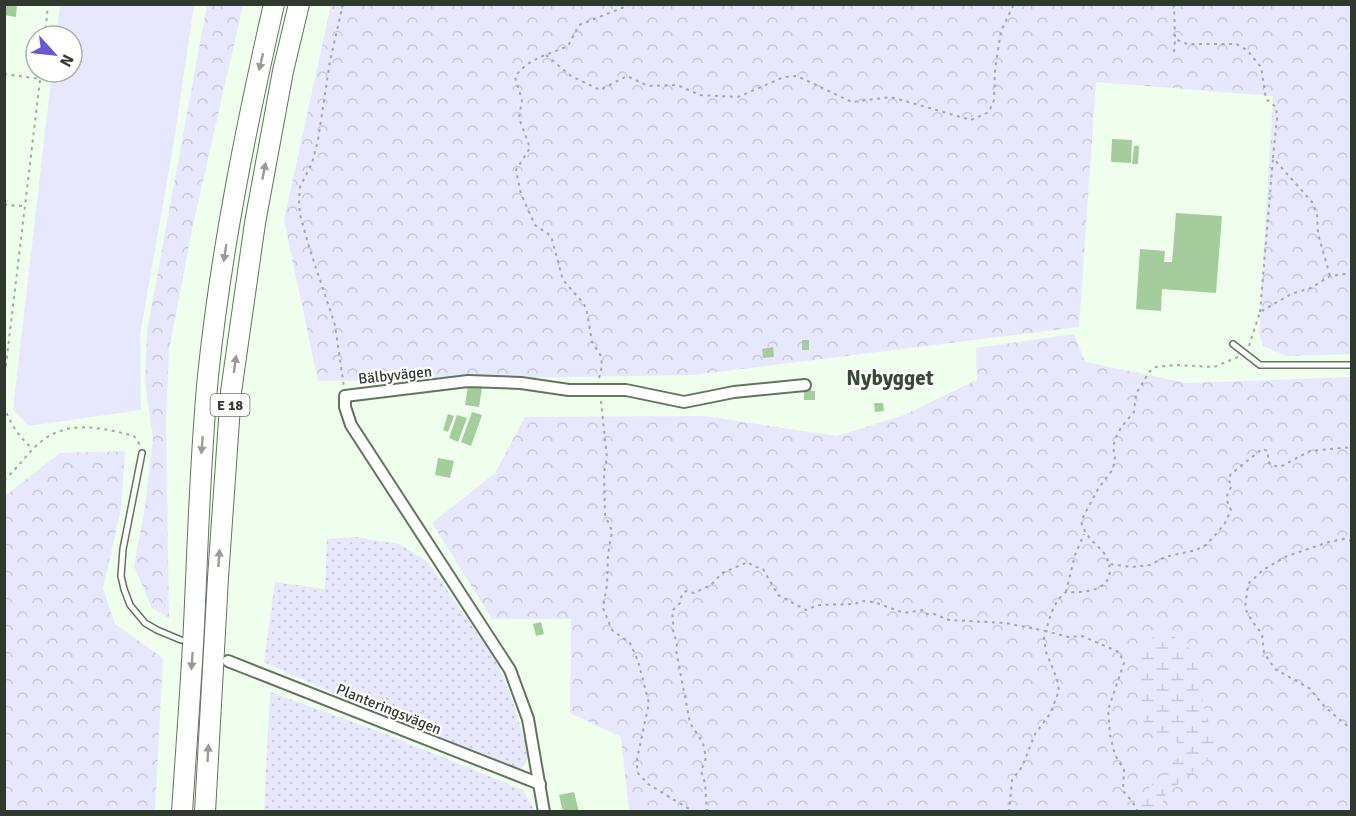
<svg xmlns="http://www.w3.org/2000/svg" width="1356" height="816" font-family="Signika,sans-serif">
	<defs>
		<pattern id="grass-dots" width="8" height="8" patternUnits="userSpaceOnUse" patternTransform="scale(1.5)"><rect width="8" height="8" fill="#e7e8fe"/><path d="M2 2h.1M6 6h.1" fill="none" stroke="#c6c8da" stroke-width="1.8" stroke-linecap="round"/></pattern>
		<pattern id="forest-crowns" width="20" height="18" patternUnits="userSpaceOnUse" patternTransform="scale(1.5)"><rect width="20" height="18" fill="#e7e8fe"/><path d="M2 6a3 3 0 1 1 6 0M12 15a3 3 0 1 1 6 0" fill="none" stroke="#c6c8da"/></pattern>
		<pattern id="wetland-marsh" width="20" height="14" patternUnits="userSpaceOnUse" patternTransform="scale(1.5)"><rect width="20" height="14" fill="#e7e8fe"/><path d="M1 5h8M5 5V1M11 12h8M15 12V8" fill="none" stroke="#c6c8da"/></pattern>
	</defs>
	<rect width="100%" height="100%" fill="#effeed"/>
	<!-- grass -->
	<g fill="url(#grass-dots)">
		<path d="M356,537L399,544L427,561L495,659L511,697L528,751L526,762L521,769L360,705L264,662L275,582L325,589L327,539Z"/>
		<path d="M270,692L378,731L523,790L535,811H264Z"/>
	</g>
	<!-- forest -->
	<g fill="url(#forest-crowns)">
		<path d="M207,5H243L193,225L169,350L166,421L169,618L152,608L134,566L145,507L153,438L145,382L147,331Z"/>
		<path d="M331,5H1351V354L1287,356L1263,346L1259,333L1273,96L1096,82L1079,327L693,375L318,381L284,220Z"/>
		<path d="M1074,334L1085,362L1187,383L1351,377V811H629L621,737L570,713L571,619H492L432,523L495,473L525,417L705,416L837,436L904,415L977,380L976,348Z"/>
		<path d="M125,451L121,509L103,588L115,624L163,658L155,811H5V496L60,453Z"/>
	</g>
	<!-- wetland -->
	<path fill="url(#wetland-marsh)" d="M1163,633C1201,643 1197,671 1203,703C1206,717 1212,730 1215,743L1209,758L1165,795L1160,811H1133L1132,809L1135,802L1182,754L1183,750L1177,742L1159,737L1142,720L1137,665L1142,649L1153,637Z"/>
	<!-- park -->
	<path fill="#e7e8fe" d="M60,5H194L174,141L140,335L141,410L29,426L13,409L52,72H72V36H56Z"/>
	<!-- building -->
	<g fill="#a5cc9d">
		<path d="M4,4H17L16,17L4,15Z"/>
		<path d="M1112,139L1132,140L1131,163L1111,162Z"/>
		<path d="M1134,146H1139L1138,164H1132Z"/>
		<path d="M1176,213L1222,216L1216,293L1162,289L1161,311L1136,309L1140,249L1165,251L1164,262H1172Z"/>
		<rect x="802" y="340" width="7" height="10"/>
		<path d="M773,347L774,357L763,358L762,349Z"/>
		<path d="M468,386L482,388L479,407L465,405Z"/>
		<path d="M806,388H811V391H815V400H804V391H806Z"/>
		<path d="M874,403H883L884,411L875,412Z"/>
		<path d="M472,412L482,415L471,446L461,442Z"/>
		<path d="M448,414L454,416L448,432L443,430Z"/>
		<path d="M457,415L467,418L458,442L449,438Z"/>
		<path d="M438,458L454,461L450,478L435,475Z"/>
		<path d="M541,622L544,634L536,636L533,624Z"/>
		<path d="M574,792L579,812H563L559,795Z"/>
	</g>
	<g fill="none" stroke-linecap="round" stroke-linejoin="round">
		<defs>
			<g id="service">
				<path d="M1233,344L1260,365H1352"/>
				<path d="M142,453L123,549L121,576L124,589L130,605L145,623L157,630L181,640"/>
			</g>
			<g id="minor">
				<path d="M228,661L540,784"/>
				<path d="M544,812L528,719L510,670L351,425L345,407V396L468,381L521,383L569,390H626L684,402L734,392L805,385"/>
			</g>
			<g id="motorway">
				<path d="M182,812C186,750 191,687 194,625C198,542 200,459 208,376C221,251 246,127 274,4"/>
				<path d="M205,812L218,578L231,392L255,223L283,71L299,4"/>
			</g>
		</defs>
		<!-- service casing -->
		<use href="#service" stroke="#61765d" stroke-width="8"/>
		<!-- minor casing -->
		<use href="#minor" stroke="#61765d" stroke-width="14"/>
		<!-- motorway casing -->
		<use href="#motorway" stroke="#61765d" stroke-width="22"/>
		<!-- path -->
		<g stroke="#a0ac9e" stroke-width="2" stroke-dasharray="3 4.5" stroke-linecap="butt">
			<path d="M343,4L330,61L318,140L312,163L300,187L299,200L300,215L310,250L335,325L344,387"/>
			<path d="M1174,4L1175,39L1187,44H1236L1247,50L1261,67L1266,99L1276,107L1277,118L1273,158L1312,202L1317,215L1318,234L1330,276"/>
			<path d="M45,36L48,4"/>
			<path d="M1174,52L1175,40"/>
			<path d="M546,55L571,76L600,90L627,76L648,86L677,85L700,95L738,97L784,77L797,76L852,102L891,97L971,120L989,112L994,100L995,69L1001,31L1014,4"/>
			<path d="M4,74L40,79"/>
			<path d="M4,205L25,206"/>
			<path d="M1260,312L1273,159"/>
			<path d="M1249,346L1260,312L1291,294L1311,288L1330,276L1352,273"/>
			<path d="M1238,357L1214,367L1175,365L1156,367L1149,372L1136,394L1134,412L1122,426L1116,437L1113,447L1115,457L1113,469L1098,489L1081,521C1087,544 1105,546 1109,564L1132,567L1150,565L1165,557L1196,550L1206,545L1218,532L1225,523L1231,510C1226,500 1225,496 1232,486L1228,479L1231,474L1262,449L1268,451V461L1271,465L1280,467L1310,451L1352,447"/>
			<path d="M599,378L602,366L601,356L592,342L587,312L584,304L563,280L551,236L535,225L521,194L516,170L530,148L519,118L522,100L515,77C528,58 548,55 568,46L579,25L632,4"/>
			<path d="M4,381L41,72"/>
			<path d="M601,401L607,458L604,472L605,515L612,531L608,555L607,585L603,608L612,630L630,643L638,661L649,703L637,759V772L648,784L694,812"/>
			<path d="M4,406C10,424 19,437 33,449"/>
			<path d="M4,480C17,469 25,456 37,445C65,419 100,427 134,436L140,445"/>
			<path d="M1352,541L1344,539L1329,542L1287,556L1263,570L1248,584L1245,608L1252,621L1262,634L1264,653L1275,669L1309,688L1325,707L1352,730"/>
			<path d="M1066,592L1075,555L1084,534"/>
			<path d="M707,812L705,783L701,771L706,758L703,743L690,723L676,650C679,641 673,637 673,628C673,622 673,618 672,611L680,603L682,594L686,591L694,593L711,585L722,573L748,562L753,566L763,569L778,595L806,610L818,605L855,604L861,601L874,602L904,613L924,610L927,614H934L949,620L1006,623L1046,631C1050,616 1054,601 1066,592C1085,593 1115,591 1109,564"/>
			<path d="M1009,812L1012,780L1022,767L1035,734L1050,714L1059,691L1057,679L1046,652L1044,638L1046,631L1068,637L1082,636L1119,652L1124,663L1108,710L1110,735L1115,755L1124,770L1123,791L1132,801L1138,812"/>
		</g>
		<!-- service -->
		<use href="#service" stroke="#fff" stroke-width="5"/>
		<!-- minor -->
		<use href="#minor" stroke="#fff" stroke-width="10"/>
		<!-- motorway -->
		<use href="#motorway" stroke="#fff" stroke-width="20"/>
	</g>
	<!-- one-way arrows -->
	<defs><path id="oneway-solid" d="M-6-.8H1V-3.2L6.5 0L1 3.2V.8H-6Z" transform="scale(1.5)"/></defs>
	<g fill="#989c96">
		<use href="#oneway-solid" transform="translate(261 62) rotate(103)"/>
		<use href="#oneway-solid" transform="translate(264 171) rotate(-79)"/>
		<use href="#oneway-solid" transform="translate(225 253) rotate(99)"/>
		<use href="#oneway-solid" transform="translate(235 364) rotate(-82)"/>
		<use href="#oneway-solid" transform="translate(202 445) rotate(95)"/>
		<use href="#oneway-solid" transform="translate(219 558) rotate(-86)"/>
		<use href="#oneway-solid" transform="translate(192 661) rotate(94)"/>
		<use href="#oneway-solid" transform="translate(208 753) rotate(-87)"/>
	</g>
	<g text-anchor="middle" stroke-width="4.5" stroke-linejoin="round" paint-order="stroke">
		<!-- shield labels -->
		<rect fill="#fff" stroke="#6e746d" stroke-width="1.5" x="210.5" y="394" width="39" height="22" rx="4.5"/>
		<g font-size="14" font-weight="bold" fill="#30392e">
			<text x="230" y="410">E 18</text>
		</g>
		<!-- street labels -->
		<g font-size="15" fill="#30392e" stroke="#fff">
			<text transform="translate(395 375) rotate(-6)" y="5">Bälbyvägen</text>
			<text transform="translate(389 709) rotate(22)" y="5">Planteringsvägen</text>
		</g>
		<!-- district labels -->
		<g font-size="21" font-weight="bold" fill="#374b34" stroke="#fff">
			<text x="890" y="385">Nybygget</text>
		</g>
	</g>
	<!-- border -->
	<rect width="1356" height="816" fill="none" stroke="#30392e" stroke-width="12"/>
	<!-- north arrow -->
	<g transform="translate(54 54) rotate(117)"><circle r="28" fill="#ffffff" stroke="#acb0ab" stroke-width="1.5"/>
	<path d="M0-4.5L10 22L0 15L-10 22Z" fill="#6459d2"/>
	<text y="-9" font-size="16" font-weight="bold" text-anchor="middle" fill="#30392e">N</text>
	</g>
</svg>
